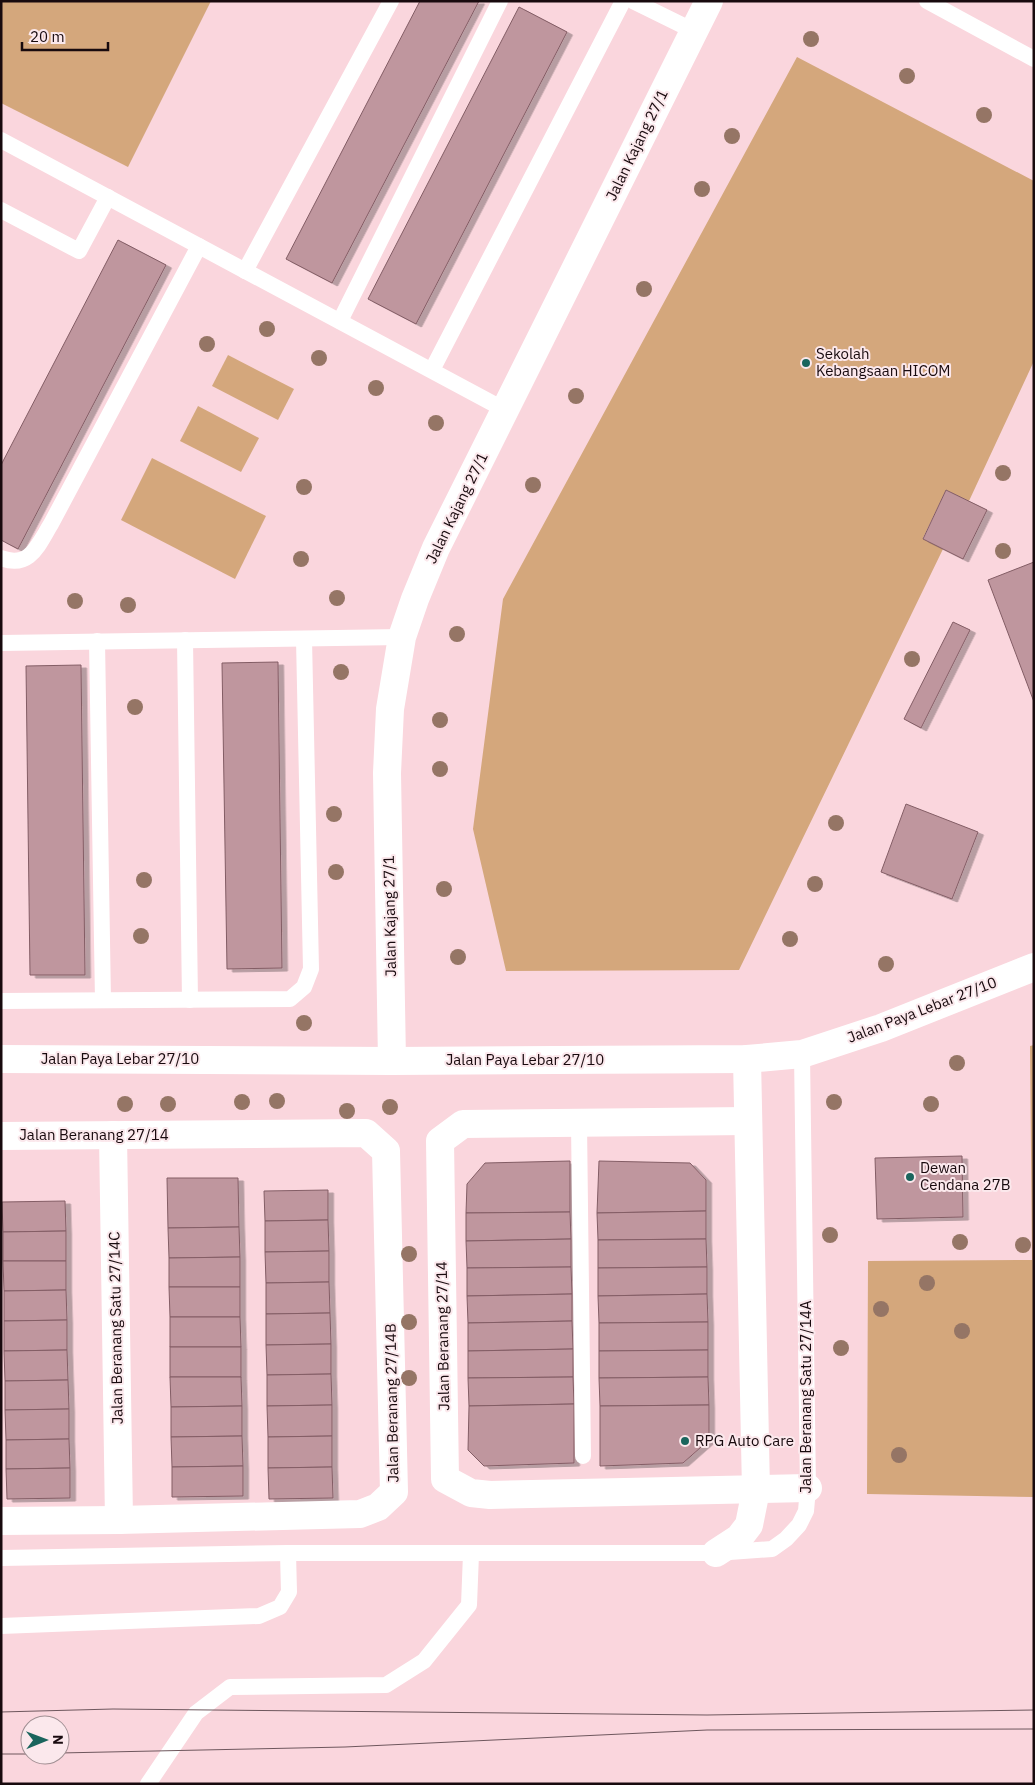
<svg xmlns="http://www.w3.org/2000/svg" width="1035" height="1785" font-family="'IBM Plex Sans',sans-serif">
	<defs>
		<filter id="shadow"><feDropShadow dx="5.5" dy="3" stdDeviation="0" flood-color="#0004"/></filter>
	</defs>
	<rect width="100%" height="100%" fill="#fad6dd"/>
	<!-- green -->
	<g fill="#d4a77c">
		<path d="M1,1H211L128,167L1,103Z"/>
		<path d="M797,57L1034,181V361L969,501L946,490L923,538L943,549L739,970L506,971L473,829L503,599Z"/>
		<path d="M228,355L294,389L278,420L212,386Z"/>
		<path d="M198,406L259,438L241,472L180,441Z"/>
		<path d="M152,458L266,516L235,579L121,520Z"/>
		<path d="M1034,1045V1497L867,1494L868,1261L1032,1260L1030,1046Z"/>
	</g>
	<!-- building -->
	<g fill="#bf969e" stroke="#835d65" filter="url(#shadow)">
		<path d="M420,1H479L332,283L286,259Z"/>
		<path d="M519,7L567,32L416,324L368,299Z"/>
		<path d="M118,240L166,265L18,549L1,540V465Z"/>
		<path d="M946,490L987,510L963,559L923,539Z"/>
		<path d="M1034,562V702L988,580Z"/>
		<path d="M953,622L970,630L921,728L904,719Z"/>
		<path d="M278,662L282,968L227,969L222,663Z"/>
		<path d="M81,665L85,975H30L26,666Z"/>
		<path d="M906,804L978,832L952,899L881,872Z"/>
		<path d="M962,1156L963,1217L877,1219L875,1158Z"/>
		<path d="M570,1161V1212L466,1213L467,1184L485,1163Z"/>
		<path d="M599,1161L690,1163L706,1180V1211L597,1213Z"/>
		<path d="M167,1178H238L239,1227L168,1228Z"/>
		<path d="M328,1190V1220L265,1221L264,1191Z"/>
		<path d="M65,1201L66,1231L3,1232L2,1202Z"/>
		<path d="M706,1211V1239L598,1240L597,1213Z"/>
		<path d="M570,1212L571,1239L466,1241V1213Z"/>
		<path d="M328,1220L329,1251L265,1252V1221Z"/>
		<path d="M239,1227L240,1257L169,1258L168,1228Z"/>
		<path d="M66,1231V1261H3V1232Z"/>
		<path d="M571,1239V1267L467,1268L466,1241Z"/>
		<path d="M706,1239L707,1267L598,1268V1240Z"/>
		<path d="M329,1251V1282L266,1283L265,1252Z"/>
		<path d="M240,1257V1287H169V1258Z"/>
		<path d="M3,1261H66V1290L4,1291Z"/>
		<path d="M571,1267L572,1294L467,1296V1268Z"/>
		<path d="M707,1267V1294L598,1296V1268Z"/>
		<path d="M329,1282L330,1313L266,1314V1283Z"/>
		<path d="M169,1287H240V1317H170Z"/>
		<path d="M66,1290L67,1320L4,1321V1291Z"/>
		<path d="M572,1294V1321L468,1323L467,1296Z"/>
		<path d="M707,1294L708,1322L599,1323L598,1296Z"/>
		<path d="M330,1313L331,1344L266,1345V1314Z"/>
		<path d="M170,1317H240L241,1347H170Z"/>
		<path d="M67,1320V1350L4,1351V1321Z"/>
		<path d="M572,1321L573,1349L468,1351V1323Z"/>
		<path d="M708,1322V1350L599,1351V1323Z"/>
		<path d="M331,1344V1374L267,1375L266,1345Z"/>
		<rect x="170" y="1347" width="71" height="30"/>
		<path d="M573,1349V1377L468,1378V1351Z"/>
		<path d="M67,1350L68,1380L5,1381L4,1351Z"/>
		<path d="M708,1350V1377L599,1378V1351Z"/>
		<path d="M331,1374L332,1405L267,1406V1375Z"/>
		<path d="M170,1377H241L242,1406L171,1407Z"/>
		<path d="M573,1377L574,1404L469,1406L468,1378Z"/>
		<path d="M708,1377L709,1405L600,1406L599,1378Z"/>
		<path d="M68,1380L69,1409L5,1410V1381Z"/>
		<path d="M574,1404V1463L484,1466L468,1450L469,1406Z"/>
		<path d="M332,1405V1436L268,1437L267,1406Z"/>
		<path d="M709,1405V1440L683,1463L600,1466V1406Z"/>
		<path d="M242,1406V1436L171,1437V1407Z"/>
		<path d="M69,1409V1439L6,1440L5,1410Z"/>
		<path d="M242,1436L243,1466L172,1467L171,1437Z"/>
		<path d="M332,1436V1467L268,1468V1437Z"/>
		<path d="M69,1439L70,1468L6,1469V1440Z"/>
		<path d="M243,1466V1496L172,1497V1467Z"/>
		<path d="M332,1467L333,1498L269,1499L268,1468Z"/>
		<path d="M70,1468V1498L7,1499L6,1469Z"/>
	</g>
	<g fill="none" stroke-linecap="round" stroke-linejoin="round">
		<!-- service -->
		<g stroke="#fff" stroke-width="16">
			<path d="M633,1L694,31"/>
			<path d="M927,1L1034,59"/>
			<path d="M1,140L505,410"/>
			<path d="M1,210L79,251L108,197"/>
			<path d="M245,271L391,1"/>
			<path d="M340,321L500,1"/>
			<path d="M432,370L623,1"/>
			<path d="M1,558C30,569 38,545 51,524L199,246"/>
			<path d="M185,640L190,1000"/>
			<path d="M97,641L103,1000"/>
			<path d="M1,643L402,637"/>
			<path d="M1,1001L290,999L304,987L311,969L304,639"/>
			<path d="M579,1123L583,1456"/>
			<path d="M1,1558L288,1553H716L772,1549L786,1539L799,1525L806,1511L808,1488L802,1054"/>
			<path d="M1,1626L259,1616L280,1607L289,1592L288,1553"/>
			<path d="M148,1784L196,1713L230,1687L386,1685L424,1661L469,1605L471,1554"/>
		</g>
		<!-- minor -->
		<g stroke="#fff" stroke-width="28">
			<path d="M1,1059L392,1061L747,1059L802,1054L881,1028L1034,967"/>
			<path d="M392,1061L387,773L390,709L402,637L415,599L436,548L709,1"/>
			<path d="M748,1121L463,1124L440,1141L445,1479L471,1493L490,1495L808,1488"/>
			<path d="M113,1135L119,1520"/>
			<path d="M1,1136L366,1133L386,1151L394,1492L378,1507L360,1514L119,1520L1,1521"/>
			<path d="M716,1553L739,1538L749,1525L756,1490L747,1059"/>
		</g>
		<!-- tram -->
		<g stroke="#6e575d" stroke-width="1">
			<path d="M1,1712L113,1709L707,1715L1034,1710"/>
			<path d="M60,1753L345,1747L707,1730L1034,1729"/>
			<path d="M1,1754H30"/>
		</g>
	</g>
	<!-- trees -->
	<g fill="#957565">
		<circle cx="811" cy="39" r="8"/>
		<circle cx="907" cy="76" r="8"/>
		<circle cx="984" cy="115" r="8"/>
		<circle cx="732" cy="136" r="8"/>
		<circle cx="702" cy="189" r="8"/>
		<circle cx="644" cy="289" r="8"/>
		<circle cx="267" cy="329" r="8"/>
		<circle cx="207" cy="344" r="8"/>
		<circle cx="319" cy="358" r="8"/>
		<circle cx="376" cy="388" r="8"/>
		<circle cx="576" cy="396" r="8"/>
		<circle cx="436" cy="423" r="8"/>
		<circle cx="1003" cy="473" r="8"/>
		<circle cx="533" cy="485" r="8"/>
		<circle cx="304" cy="487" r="8"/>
		<circle cx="1003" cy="551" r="8"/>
		<circle cx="301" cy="559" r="8"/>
		<circle cx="337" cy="598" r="8"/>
		<circle cx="75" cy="601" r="8"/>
		<circle cx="128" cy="605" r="8"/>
		<circle cx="457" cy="634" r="8"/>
		<circle cx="912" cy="659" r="8"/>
		<circle cx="341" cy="672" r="8"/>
		<circle cx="135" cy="707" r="8"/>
		<circle cx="440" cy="720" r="8"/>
		<circle cx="440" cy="769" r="8"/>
		<circle cx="334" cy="814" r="8"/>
		<circle cx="836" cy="823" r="8"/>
		<circle cx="336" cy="872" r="8"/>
		<circle cx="144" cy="880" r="8"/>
		<circle cx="815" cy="884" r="8"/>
		<circle cx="444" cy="889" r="8"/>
		<circle cx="141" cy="936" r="8"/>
		<circle cx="790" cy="939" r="8"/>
		<circle cx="458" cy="957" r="8"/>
		<circle cx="886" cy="964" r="8"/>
		<circle cx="304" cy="1023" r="8"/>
		<circle cx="957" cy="1063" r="8"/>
		<circle cx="277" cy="1101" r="8"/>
		<circle cx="242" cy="1102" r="8"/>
		<circle cx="834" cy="1102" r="8"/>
		<circle cx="125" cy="1104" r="8"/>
		<circle cx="168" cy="1104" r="8"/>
		<circle cx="931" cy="1104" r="8"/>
		<circle cx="390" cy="1107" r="8"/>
		<circle cx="347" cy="1111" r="8"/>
		<circle cx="830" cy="1235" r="8"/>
		<circle cx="960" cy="1242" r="8"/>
		<circle cx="1023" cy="1245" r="8"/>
		<circle cx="409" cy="1254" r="8"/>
		<circle cx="927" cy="1283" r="8"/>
		<circle cx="881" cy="1309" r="8"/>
		<circle cx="409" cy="1322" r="8"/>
		<circle cx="962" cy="1331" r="8"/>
		<circle cx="841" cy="1348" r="8"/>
		<circle cx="409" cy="1378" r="8"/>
		<circle cx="899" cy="1455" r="8"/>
	</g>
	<!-- markers -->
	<g fill="#1a655d" stroke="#fbe8ec" stroke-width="2">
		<circle cx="806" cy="363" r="5"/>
		<circle cx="910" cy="1177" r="5"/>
		<circle cx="685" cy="1441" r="5"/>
	</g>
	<g text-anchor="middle" stroke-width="4" stroke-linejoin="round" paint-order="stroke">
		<!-- street labels -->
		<g font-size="15" fill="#180a0e" stroke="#fbe8ec">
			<text transform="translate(637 145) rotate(-64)" y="5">Jalan Kajang 27/1</text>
			<text transform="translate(457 508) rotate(-64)" y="5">Jalan Kajang 27/1</text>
			<text transform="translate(390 916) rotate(-91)" y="5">Jalan Kajang 27/1</text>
			<text transform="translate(922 1010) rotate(-21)" y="5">Jalan Paya Lebar 27/10</text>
			<text x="120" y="1064">Jalan Paya Lebar 27/10</text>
			<text x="525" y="1065">Jalan Paya Lebar 27/10</text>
			<text x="94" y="1140">Jalan Beranang 27/14</text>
			<text transform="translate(116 1328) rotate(-91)" y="5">Jalan Beranang Satu 27/14C</text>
			<text transform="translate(443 1336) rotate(-91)" y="5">Jalan Beranang 27/14</text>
			<text transform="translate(806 1397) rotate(-90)" y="5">Jalan Beranang Satu 27/14A</text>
			<text transform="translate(392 1403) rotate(-91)" y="5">Jalan Beranang 27/14B</text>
		</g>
		<!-- poi labels -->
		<g font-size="15" fill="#180a0e" stroke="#fbe8ec" text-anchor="start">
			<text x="816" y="359">Sekolah<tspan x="816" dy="17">Kebangsaan HICOM</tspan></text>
			<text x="920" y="1173">Dewan<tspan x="920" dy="17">Cendana 27B</tspan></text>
			<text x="695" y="1446">RPG Auto Care</text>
		</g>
	</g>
	<!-- border -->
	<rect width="1035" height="1785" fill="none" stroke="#180a0e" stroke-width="5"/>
	<!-- north arrow -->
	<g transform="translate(45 1740) rotate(89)"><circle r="24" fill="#fbe8ec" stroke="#a08f93"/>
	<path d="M0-4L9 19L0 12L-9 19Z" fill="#1a655d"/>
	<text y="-8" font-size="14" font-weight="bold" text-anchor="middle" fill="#180a0e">N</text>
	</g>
	<!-- scale -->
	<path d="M22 42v8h86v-8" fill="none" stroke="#180a0e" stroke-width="2.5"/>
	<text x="30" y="42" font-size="15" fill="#180a0e" stroke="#fbe8ec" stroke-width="4" paint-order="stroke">20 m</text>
</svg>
